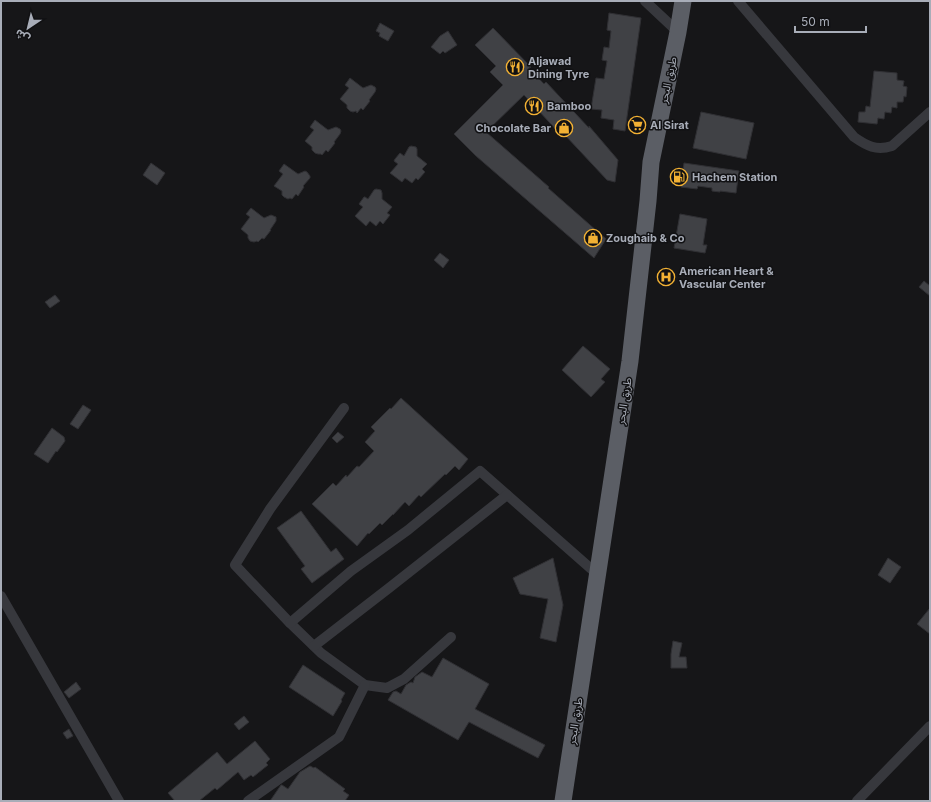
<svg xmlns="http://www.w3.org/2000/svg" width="931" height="802" font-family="Inter,'Noto Sans Arabic',sans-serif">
	<rect width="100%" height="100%" fill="#161618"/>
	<!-- building -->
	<g fill="#404145" stroke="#303034">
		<path d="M609,13L641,18L625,131L613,129L614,120L601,118L602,110L591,109L596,78L604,79L607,61L602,60L604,47L609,48L611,31L607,30Z"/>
		<path d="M380,23L394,31L388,41L379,36L380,33L376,31Z"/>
		<path d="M493,28L531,67L529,68L544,84L546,82L589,128V126L618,160L615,182L607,180L564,134L562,136L524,95L486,132L549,187L548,188L606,239L594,258L476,156L454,134L503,85L490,72L496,66L475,45Z"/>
		<path d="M448,31L457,45L445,53L443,51L440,54L431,47L440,36Z"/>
		<path d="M874,71L897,73V80L904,81L903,86L907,87L906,97L904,96L903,102H897V108L892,107L891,113L885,112L884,119L878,118L877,124L858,122L859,112H865L866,106L870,107Z"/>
		<path d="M350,78L363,88L371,85L375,87L376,89L375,92L369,100L370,101L363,110L361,108L357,113L356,111L353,112L350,111L347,108V105L340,99L349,88L345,85Z"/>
		<path d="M701,112L754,123L746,159L693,148Z"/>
		<path d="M315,120L328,130L336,127L340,129L341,131L340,134L334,142L335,143L328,152L326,150L322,155L321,154H318L315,153L312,150V147L305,141L314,130L310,127Z"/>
		<path d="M411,146L416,147L417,149V156L427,164L422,169L425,172L418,180L416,178L412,183L405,178L402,182L390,173L398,164L394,161L395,159L400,153L404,156L409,147Z"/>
		<path d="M151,163L165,173L157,185L143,175Z"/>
		<path d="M684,163L739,171L736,193L720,191V192L712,191V188L698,186L697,189L681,187Z"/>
		<path d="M284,164L298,174L305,171L307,172L310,176V178L303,186L304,187L298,196L296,194L292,199L290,198L288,199L284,197L282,195V191L274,186L283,174L279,171Z"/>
		<path d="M376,189L381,190L382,193V199L392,207L387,213L390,215L383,224L380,221L376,226L370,221L366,226L355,216L363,207L359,204L364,197H365L368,199L374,190Z"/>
		<path d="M251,208L264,218L271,215L276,217V221L270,230H271L264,239L262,238L258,242L257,241L254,242L250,241L248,238V235L241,229L250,217L246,214Z"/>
		<path d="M680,214L707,219L703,245H707L705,253L674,248Z"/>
		<path d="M440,253L449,260L443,268L434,260Z"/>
		<path d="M924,281L930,286V296L919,287Z"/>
		<path d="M55,295L60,301L50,308L45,302Z"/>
		<path d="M583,346L610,369L601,379L605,382L591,397L562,370Z"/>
		<path d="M401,398L468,459L459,470L455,466L446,475L445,474L421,497L419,495L409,506L405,502L393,515V514L382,525L380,523L369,534L368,533L357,546L312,504L333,483L336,486L346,475L347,477L357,466L359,467L374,451L365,442L375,431L371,427L390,408L391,409Z"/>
		<path d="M83,405L91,410L78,429L70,424Z"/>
		<path d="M52,428L64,437L65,441L57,452L56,451L48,463L34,454Z"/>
		<path d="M338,432L344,437L337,443L332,438Z"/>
		<path d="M301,511L331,552L336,548L344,559L312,583L301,569L305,566L277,528Z"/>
		<path d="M553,558L563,605L556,642L540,638L548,599L520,594L513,578Z"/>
		<path d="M888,558L901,567L890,583L878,575Z"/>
		<path d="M930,608V634L917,624Z"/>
		<path d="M673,641L682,643L679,657H686L687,668H671V654Z"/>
		<path d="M443,658L489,684L475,709L545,745L538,758L469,722L458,740L388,700L393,692L396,691L401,694L406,685L411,682L413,683L415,677L422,672L432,677Z"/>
		<path d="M303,665L345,693L341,700L342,701L333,716L289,687Z"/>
		<path d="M76,682L81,689L69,698L64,692Z"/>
		<path d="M244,716L249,722L239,730L234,724Z"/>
		<path d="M69,729L73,736L67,739L63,733Z"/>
		<path d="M255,741L270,759L266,763L268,765L253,777L251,775L244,780L238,772L217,790L215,788L199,801H175L168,793L217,752L227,764Z"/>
		<path d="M310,766L314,768L315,767L345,789L343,791L349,795L345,801H270L281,785H282L288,789L300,772Z"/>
	</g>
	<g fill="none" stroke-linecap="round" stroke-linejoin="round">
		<!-- minor -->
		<g stroke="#37383d" stroke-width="10">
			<path d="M645,1L678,32"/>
			<path d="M738,1L854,137C867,146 876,151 892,146L930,112"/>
			<path d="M344,408L270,509L235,565L290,623L321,653L365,685L387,688L404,679L451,637"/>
			<path d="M1,596L119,801"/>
			<path d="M290,623L351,571L408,530L480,471L597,574"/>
			<path d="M314,646L389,588L507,495"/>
			<path d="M248,801L339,737L365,685"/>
			<path d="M857,801L930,726"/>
		</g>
		<!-- trunk -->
		<path stroke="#5b5e65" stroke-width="17" d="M563,801L630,361L648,201L651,162L678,32L683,1"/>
	</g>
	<!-- icons -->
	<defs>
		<symbol id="restaurant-ring" viewBox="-11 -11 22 22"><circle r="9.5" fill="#111113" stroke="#f2b134" stroke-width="1.5"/><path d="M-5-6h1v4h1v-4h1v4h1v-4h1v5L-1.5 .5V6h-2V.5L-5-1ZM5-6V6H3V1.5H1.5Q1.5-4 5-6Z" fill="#f2b134"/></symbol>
		<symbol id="supermarket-ring" viewBox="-11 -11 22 22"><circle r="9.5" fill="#111113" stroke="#f2b134" stroke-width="1.5"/><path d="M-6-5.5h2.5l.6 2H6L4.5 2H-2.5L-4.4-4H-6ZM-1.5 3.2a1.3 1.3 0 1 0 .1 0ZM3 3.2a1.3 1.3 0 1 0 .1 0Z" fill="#f2b134"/></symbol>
		<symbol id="shop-ring" viewBox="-11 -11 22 22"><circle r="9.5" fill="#111113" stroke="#f2b134" stroke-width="1.5"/><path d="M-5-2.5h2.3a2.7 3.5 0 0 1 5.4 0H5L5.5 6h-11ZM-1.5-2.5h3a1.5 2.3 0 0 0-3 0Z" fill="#f2b134"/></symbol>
		<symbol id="fuel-ring" viewBox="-11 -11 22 22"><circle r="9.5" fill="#111113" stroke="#f2b134" stroke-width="1.5"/><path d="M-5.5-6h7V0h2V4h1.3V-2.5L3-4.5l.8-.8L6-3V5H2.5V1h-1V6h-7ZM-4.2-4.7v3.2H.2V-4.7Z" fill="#f2b134"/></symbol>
		<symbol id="hospital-ring" viewBox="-11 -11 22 22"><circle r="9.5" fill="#111113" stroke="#f2b134" stroke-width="1.5"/><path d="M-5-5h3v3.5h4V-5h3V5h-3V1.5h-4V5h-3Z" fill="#f2b134"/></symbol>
	</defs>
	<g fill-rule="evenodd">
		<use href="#restaurant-ring" x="505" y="57" width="20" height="20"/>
		<use href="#restaurant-ring" x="524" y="96" width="20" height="20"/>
		<use href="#supermarket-ring" x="627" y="115" width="20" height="20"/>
		<use href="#shop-ring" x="554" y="118" width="20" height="20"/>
		<use href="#fuel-ring" x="669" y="167" width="20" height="20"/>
		<use href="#shop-ring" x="583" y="228" width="20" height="20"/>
		<use href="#hospital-ring" x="656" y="267" width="20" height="20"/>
	</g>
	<g text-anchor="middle" stroke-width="3" stroke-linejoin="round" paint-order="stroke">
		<!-- poi labels -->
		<g font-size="11" font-weight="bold" fill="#a8adb8" stroke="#111113" text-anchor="start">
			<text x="528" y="65">Aljawad<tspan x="528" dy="13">Dining Tyre</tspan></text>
			<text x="547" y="110">Bamboo</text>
			<text x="650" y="129">Al Sirat</text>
			<text x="551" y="132" text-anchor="end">Chocolate Bar</text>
			<text x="692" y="181">Hachem Station</text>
			<text x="606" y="242">Zoughaib &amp; Co</text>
			<text x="679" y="275">American Heart &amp;<tspan x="679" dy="13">Vascular Center</tspan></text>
		</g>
		<!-- street labels -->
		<g font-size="11" fill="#a8adb8" stroke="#111113">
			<text transform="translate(668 80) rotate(-78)" y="4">طريق البحر</text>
			<text transform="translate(624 401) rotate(-81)" y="4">طريق البحر</text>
			<text transform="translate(575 721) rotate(-81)" y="4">طريق البحر</text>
		</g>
	</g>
	<!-- border -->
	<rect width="931" height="802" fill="none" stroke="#a8adb8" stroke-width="4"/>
	<!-- north arrow -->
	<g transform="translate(28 28) rotate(215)" stroke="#111113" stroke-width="3" paint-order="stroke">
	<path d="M0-3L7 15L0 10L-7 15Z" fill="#a8adb8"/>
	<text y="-6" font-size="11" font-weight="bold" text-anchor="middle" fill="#a8adb8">ش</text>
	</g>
	<!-- scale -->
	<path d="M795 26v6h71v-6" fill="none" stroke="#a8adb8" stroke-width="2"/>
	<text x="801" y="26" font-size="12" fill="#a8adb8" stroke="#111113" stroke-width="3" paint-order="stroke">50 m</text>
</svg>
